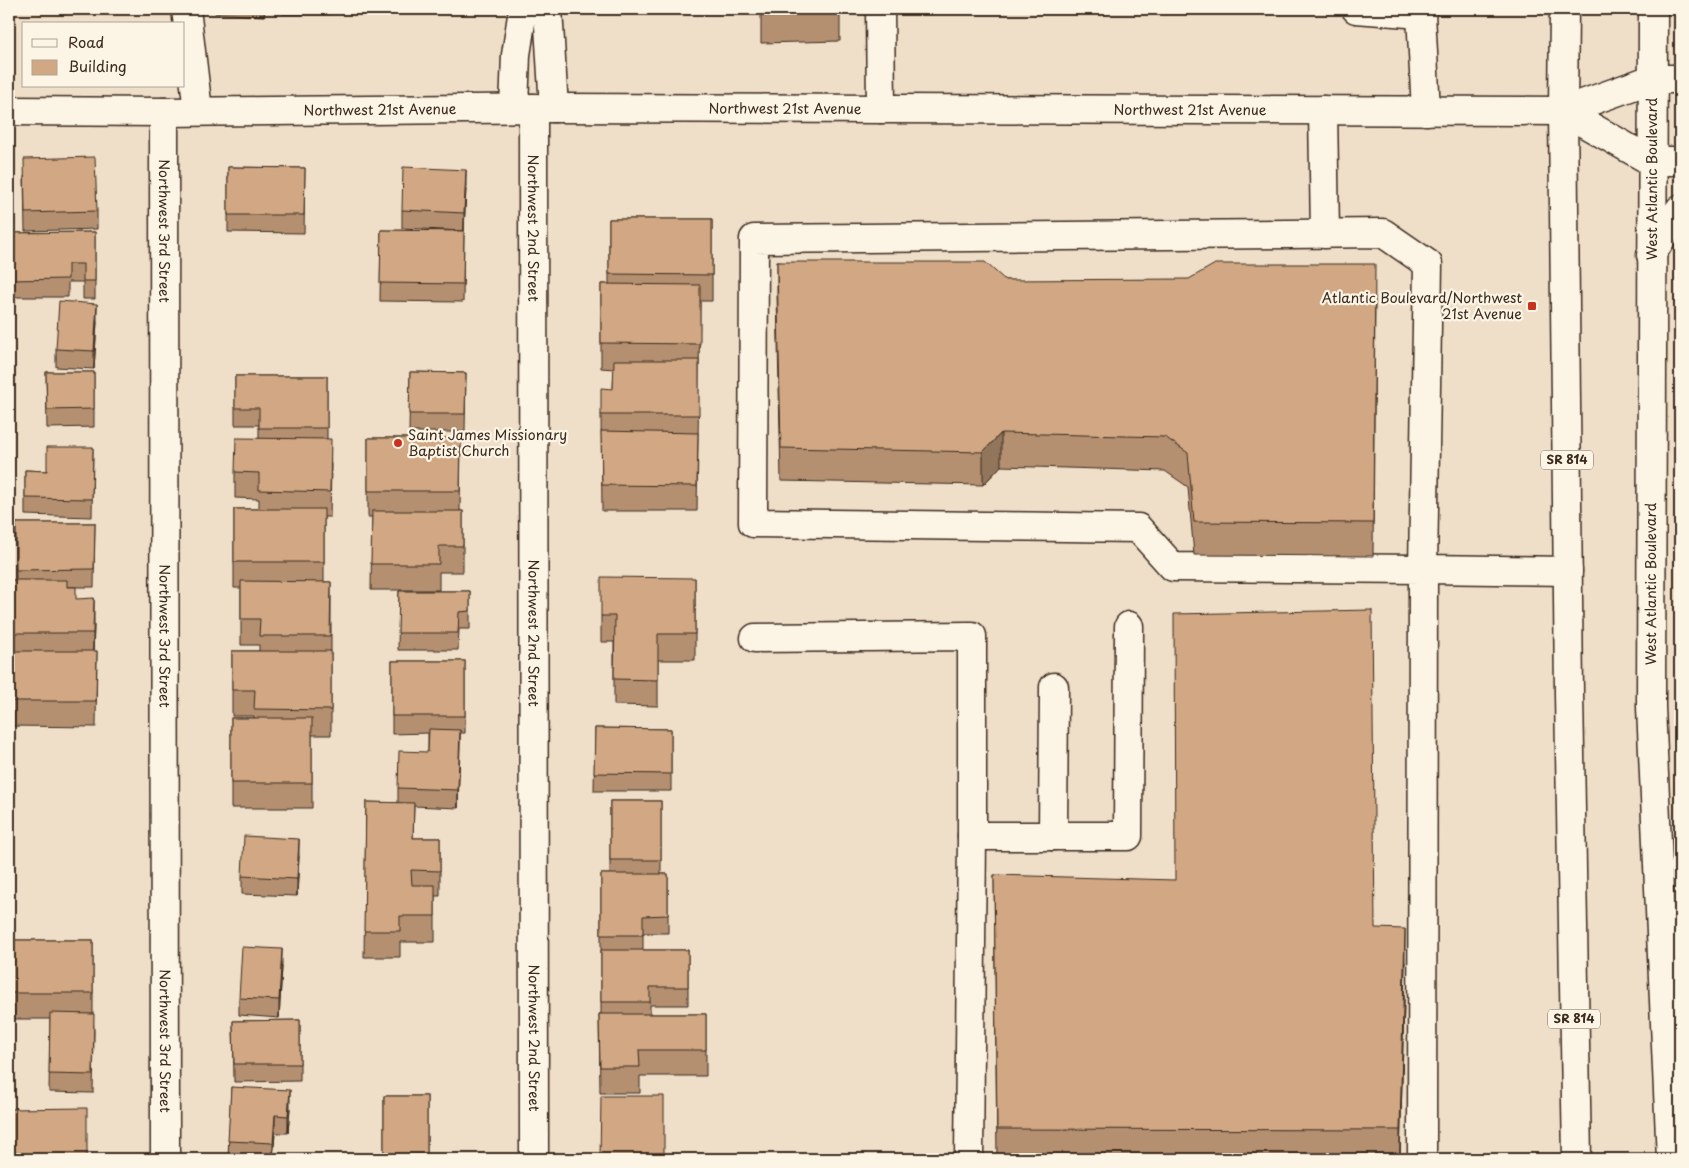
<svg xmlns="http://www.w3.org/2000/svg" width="1689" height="1168" font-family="'Playpen Sans',sans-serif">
	<rect width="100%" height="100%" fill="#efdec8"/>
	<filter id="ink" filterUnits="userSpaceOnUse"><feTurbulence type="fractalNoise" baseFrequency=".02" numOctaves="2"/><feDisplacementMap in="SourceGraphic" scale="10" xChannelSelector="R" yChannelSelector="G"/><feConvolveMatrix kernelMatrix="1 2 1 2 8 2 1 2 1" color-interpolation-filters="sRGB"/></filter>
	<g filter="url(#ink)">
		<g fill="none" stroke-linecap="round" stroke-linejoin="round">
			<defs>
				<g id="minor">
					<path d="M186,9L198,111"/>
					<path d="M548,9L554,108"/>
					<path d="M880,9L881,109"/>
					<path d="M1356,9L1421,14"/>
					<path d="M1423,9L1421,14L1426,111"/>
					<path d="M514,108L516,55L523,9"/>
					<path id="s1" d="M533,108L534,1159"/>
					<path d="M1323,110L1325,234"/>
					<path id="s2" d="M9,111L164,112L554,108L1563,111L1652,79H1680"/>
					<path d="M1563,111L1651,161H1680"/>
					<path id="s3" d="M164,112L165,1159"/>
					<path d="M1651,255L1680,209"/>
					<path d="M755,638L972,636V836L969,1159"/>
					<path d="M972,836H1128L1129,626"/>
					<path d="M1053,836L1054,687"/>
					<path d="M1422,1159L1423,569L1173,567L1138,528L753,523L754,239L1383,233L1428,264L1423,569L1568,571"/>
				</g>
				<g id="major">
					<path d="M1564,9L1563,111L1569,694L1577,1159"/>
					<path d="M1653,9L1651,707L1671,1159"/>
				</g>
			</defs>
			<!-- minor casing -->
			<use href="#minor" stroke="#3b2a1e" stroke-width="31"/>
			<!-- major casing -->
			<use href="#major" stroke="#3b2a1e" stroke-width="31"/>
			<!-- minor -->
			<use href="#minor" stroke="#fcf5e5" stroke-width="28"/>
			<!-- major -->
			<use href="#major" stroke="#fcf5e5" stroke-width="28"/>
		</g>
		<!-- wall -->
		<g fill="#b49071" stroke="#3b2a1e">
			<path d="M215,9H265L264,16L215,13Z"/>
			<rect x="283" y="9" width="47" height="5"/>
			<rect x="357" y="9" width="48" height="4"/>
			<path d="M761,9H840V41L761,43Z"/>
			<path d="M228,167L305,168L304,233L228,232Z"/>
			<path d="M24,176L97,211V229L25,231Z"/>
			<path d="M466,187L464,231L402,228V210Z"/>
			<path d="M609,219H712V301H700L697,511H602L601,415L613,389L614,369L601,368V284H609Z"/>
			<path d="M381,230L464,231L463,302L380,301Z"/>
			<path d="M95,232V299H83V282H68V297H9V233Z"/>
			<path d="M777,262L1005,280L1375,297L1373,556L1194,555L1188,487L1165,471L1001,466L983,485L781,481L777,295Z"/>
			<path d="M97,322L94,369L56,367V349Z"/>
			<path d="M46,372H94V427L47,428Z"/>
			<path d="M410,372L466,373L465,432H409Z"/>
			<path d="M235,376H327V439L331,465L330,517H324V582H331V735H312V808H231V718H254V716H232V651H259V645H241V588H234V509H259V499L235,498V472L259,438V425H235Z"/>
			<path d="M368,438H461L460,511H463V572H439V590H371L372,517H368Z"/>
			<path d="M93,447L92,517L25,515V470L47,471Z"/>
			<path d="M16,523H95L94,587H67L94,624L93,651H97L96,727L9,726V580H16Z"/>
			<path d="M695,578V660H658V706L614,705V642H601V616Z"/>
			<path d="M399,591H470V629H459L458,650H398Z"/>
			<path d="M392,661H465V733H460L458,808L414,806L413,838H440V896H435V942H400V957H364L366,802L398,803V788L428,752V733L392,734Z"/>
			<path d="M595,728L671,729V791H594Z"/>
			<path d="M610,801H661V874H668V933H643V950H688V1005H650V1014H706V1076H640V1093H600L599,1014H601V874H610Z"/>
			<path d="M299,856L297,896L242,894V876Z"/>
			<path d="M994,875L1375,928L1405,962L1400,1159H997Z"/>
			<path d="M9,940H93V1014L94,1032L93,1093L49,1092L50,1019H9Z"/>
			<path d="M282,967L279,1018L239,1015V998Z"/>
			<path d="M300,1020V1081L234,1082L233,1021Z"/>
			<path d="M231,1087L290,1108L288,1133H275L273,1159L228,1158Z"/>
			<rect x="384" y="1096" width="43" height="63"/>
		</g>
		<!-- shaded-wall -->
		<g fill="#92765c" stroke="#3b2a1e">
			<path d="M466,170V187L464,231V213Z"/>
			<path d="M97,304V322L94,369V351Z"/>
			<path d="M1001,433V466L983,485V452Z"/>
			<path d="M94,598V624L93,659V633Z"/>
			<path d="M460,730V747L458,808V790Z"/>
			<path d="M299,839V856L297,896V879Z"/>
			<path d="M1405,929V962L1400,1159V1130Z"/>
			<path d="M282,949V967L279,1018V1000Z"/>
			<path d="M290,1090V1108L288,1133V1116Z"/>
			<path d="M275,1115V1133L273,1159V1143Z"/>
		</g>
		<!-- building -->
		<g fill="#d1a883" stroke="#3b2a1e">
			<path d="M95,157L97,211L25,213L24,159Z"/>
			<path d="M228,167L305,168L304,215H228Z"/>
			<path d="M403,167L466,170L464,213L402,210Z"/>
			<path d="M609,219H712V275L609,274Z"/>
			<path d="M381,230L464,231L463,284L380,283Z"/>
			<path d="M95,232V281H83V264H68V279L9,280V233Z"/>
			<path d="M777,262H985L1005,280L1189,279L1215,264H1375L1373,523L1194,522L1188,453L1165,437L1001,433L983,452L781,448Z"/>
			<path d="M601,284L700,285V344L601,343Z"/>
			<path d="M59,301L97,304L94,351L56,349Z"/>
			<path d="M614,360H699V415H601V388L613,389Z"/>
			<path d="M46,372H94V409L47,410Z"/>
			<path d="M410,372L466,373L465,414H409Z"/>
			<path d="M235,376H327V428H259V408H235Z"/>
			<path d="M601,431L698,433L697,486L602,485Z"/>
			<path d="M236,438L331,439L330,492L259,490V473L235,472Z"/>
			<path d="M368,438H461L460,491H368Z"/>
			<path d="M47,447H93L92,499L25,498V470L47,471Z"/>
			<rect x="234" y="509" width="90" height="53"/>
			<path d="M372,511H463V546H439V564H371Z"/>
			<path d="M16,523H95L94,569L16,570Z"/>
			<path d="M601,577L695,578V634H658V680L614,679L615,616H601Z"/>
			<path d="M9,580H67V587H76V599L94,598L93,633H9Z"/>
			<path d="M241,581L331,582L330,636H259L260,619H241Z"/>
			<path d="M399,591H470V611L459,612L458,633H398Z"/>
			<path d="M1372,610L1375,928L1405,929L1400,1130L997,1129L994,875L1175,880L1174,614Z"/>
			<path d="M9,651H97L96,701H9Z"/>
			<path d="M232,651H331V710L254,709L255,690H232Z"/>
			<rect x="392" y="661" width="73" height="55"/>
			<rect x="231" y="718" width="81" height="65"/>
			<path d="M595,728L671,729V774L594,773Z"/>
			<path d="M429,729L460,730L458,790L398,788L399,751L428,752Z"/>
			<rect x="610" y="801" width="51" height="59"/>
			<path d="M366,802L414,803L413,838H440V871L411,870L412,885H435V916H400V931H364Z"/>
			<path d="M244,836L299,839L297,879L242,876Z"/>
			<path d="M601,874H668V915L643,916V935H601Z"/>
			<rect x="9" y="940" width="84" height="53"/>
			<path d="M242,947L282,949L279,1000L239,998Z"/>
			<path d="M601,950H688V987H650V1002H601Z"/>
			<path d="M50,1013L94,1014L93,1075L49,1074Z"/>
			<path d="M599,1014H706V1050H639L640,1067H600Z"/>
			<path d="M300,1020V1064H234L233,1021Z"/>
			<path d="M231,1087L290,1090L288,1116L275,1115L273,1143L228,1141Z"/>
			<path d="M384,1096H427V1155L384,1156Z"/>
			<path d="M601,1096H664V1159H600Z"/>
			<path d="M87,1108V1159H9V1109Z"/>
		</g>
	</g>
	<!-- markers -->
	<g fill="#c8321e" stroke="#fcf5e5" stroke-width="2">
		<rect x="1527" y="301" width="10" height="10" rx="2.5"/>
		<circle cx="398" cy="443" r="5"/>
	</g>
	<g text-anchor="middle" stroke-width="4.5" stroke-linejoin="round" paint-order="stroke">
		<!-- shield labels -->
		<g fill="#fcf5e5" stroke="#75675a" stroke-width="1">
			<rect x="1541" y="450.5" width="52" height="19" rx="4"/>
			<rect x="1548" y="1009.5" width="52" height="19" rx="4"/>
		</g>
		<g font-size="12" font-weight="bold" fill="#3b2a1e">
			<text x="1567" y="464">SR 814</text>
			<text x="1574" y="1023">SR 814</text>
		</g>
		<!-- street labels -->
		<g font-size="14" fill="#3b2a1e" stroke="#fcf5e5">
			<text dy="5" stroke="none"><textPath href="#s2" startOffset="776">Northwest 21st Avenue</textPath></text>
			<text dy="5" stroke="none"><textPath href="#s2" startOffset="371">Northwest 21st Avenue</textPath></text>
			<text dy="5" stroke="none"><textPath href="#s2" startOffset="1181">Northwest 21st Avenue</textPath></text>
			<text transform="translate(1652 179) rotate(-90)" y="5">West Atlantic Boulevard</text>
			<text dy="5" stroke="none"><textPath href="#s1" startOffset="120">Northwest 2nd Street</textPath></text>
			<text dy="5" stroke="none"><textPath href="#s3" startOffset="119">Northwest 3rd Street</textPath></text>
			<text transform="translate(1651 584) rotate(-90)" y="5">West Atlantic Boulevard</text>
			<text dy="5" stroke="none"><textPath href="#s1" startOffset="525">Northwest 2nd Street</textPath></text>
			<text dy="5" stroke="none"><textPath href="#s3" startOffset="524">Northwest 3rd Street</textPath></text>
			<text dy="5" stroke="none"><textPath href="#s1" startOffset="930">Northwest 2nd Street</textPath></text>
			<text dy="5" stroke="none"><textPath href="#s3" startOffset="929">Northwest 3rd Street</textPath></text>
		</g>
		<!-- poi labels -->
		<g font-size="14" fill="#3b2a1e" stroke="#fcf5e5" text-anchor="end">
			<text x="1522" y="303">Atlantic Boulevard/Northwest<tspan x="1522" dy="16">21st Avenue</tspan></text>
			<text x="408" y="440" text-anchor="start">Saint James Missionary<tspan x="408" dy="16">Baptist Church</tspan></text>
		</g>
	</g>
	<!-- margin -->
	<rect width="1689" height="1168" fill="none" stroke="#fcf5e5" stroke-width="30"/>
	<rect x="15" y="15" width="1659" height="1138" fill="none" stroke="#3b2a1e" stroke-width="2" filter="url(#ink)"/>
	<!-- legend -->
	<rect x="22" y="22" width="162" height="65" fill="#fcf5e5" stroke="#afa495"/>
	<rect x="32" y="39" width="25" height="8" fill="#fcf5e5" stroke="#afa495"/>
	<text x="68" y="48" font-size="15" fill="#3b2a1e">Road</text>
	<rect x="32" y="60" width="25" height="15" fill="#d1a883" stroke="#afa495"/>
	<text x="68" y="72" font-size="15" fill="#3b2a1e">Building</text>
</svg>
